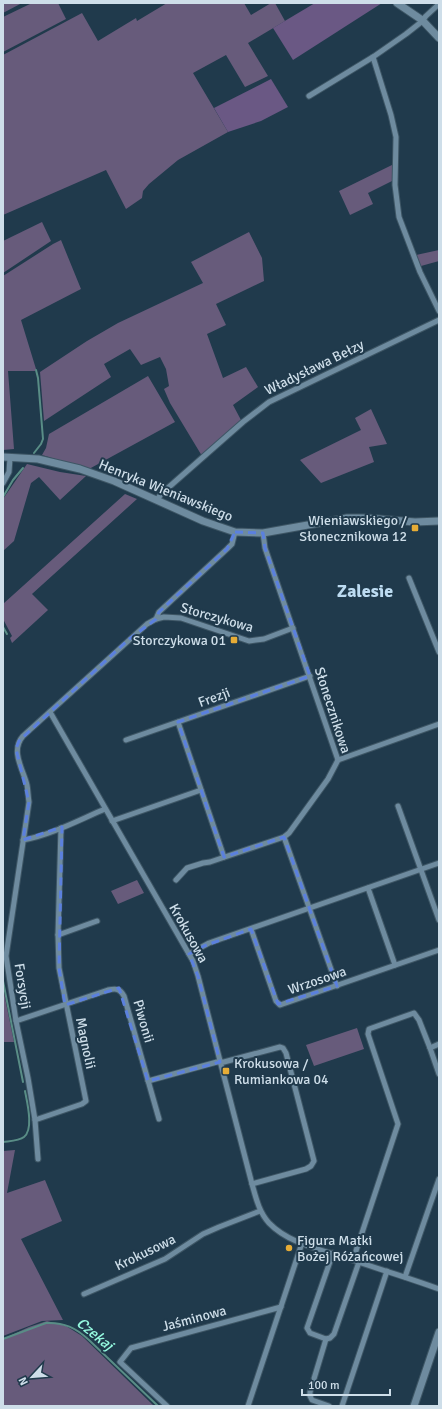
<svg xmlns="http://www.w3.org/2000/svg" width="442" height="1409" font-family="Signika,sans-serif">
	<rect width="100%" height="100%" fill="#203a4c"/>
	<!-- green -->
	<g fill="#675b7b">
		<path d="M3,3H22L3,13Z"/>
		<path d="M32,3H58L66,19L3,52V17Z"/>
		<path d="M167,3H244L251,15L271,3H275L285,21L248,43L268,76L245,87L226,55L193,73L228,132L178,160L149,184L143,191L142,198L126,209L106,170L3,215V55L82,13L98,41L136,18L137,21Z"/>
		<path d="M394,164V180L368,193L373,204L350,215L339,191Z"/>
		<path d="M42,222L51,241L3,273V241Z"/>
		<path d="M249,232L262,258L264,281L216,304L226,325L207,334L223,378L246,367L258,387L233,405L241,420L202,456L170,403L164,389L169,386L166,369L160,357L141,365L130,349L104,364L111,377L44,421L40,372L87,341L118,323L203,283L191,262Z"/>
		<path d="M61,240L81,289L21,320L36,369L35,371H8L14,449L3,450V276L53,244Z"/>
		<path d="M439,250V261L421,266L416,255Z"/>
		<path d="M148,376L175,422L89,469L42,455L46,448L49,434Z"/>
		<path d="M371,409L387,444L369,447L374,462L321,483L300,460L361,430L355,418Z"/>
		<path d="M27,464L60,472L86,476L60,500L39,477L31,483L14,541L3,551V499Z"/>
		<path d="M125,494L137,499L32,594L48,610L12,643L10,638L12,636L3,619V604Z"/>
		<path d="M137,880L144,893L118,904L111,891Z"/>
		<path d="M3,988L14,1042H3Z"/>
		<path d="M357,1028L364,1049L314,1066L306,1045Z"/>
		<path d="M15,1150L7,1193L45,1180L62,1221L21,1239L63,1320L42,1321L3,1336V1151Z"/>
		<path d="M47,1321L66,1326L82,1336L154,1406H3V1339L29,1327Z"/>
	</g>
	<!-- forest -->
	<g fill="#6a5884">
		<path d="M315,3H382L293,60L273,28Z"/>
		<path d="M271,79L288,107L261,121L228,132L214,108Z"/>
	</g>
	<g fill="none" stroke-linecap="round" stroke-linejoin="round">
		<!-- stream -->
		<g stroke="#598d86" stroke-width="2">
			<path d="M34,453L41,444L43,439L38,378L36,370"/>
			<path d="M3,497L13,480L23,468"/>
			<path d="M3,627L7,634"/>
			<path d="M3,981L23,1082"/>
			<path d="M3,1142C10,1141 19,1141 24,1137C34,1129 27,1102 25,1091"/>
			<path d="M3,1339L46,1323C64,1322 76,1328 89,1340L158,1406"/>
		</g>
		<defs>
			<g id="street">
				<path d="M373,57L391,115L396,137L395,185L399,217L420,272L439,311"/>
				<path d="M309,96L373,57L406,34L420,23L426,16L439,4"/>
				<path d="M3,483L9,472L10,458"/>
				<path d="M157,500L161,494L243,422L269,402L439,320"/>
				<path d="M409,578L439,652"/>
				<path d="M156,619L159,612L227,549L232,544L235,532"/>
				<path d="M50,712L193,961L198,976L252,1184C256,1198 259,1212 269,1223C289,1244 323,1250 349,1259C379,1269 409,1278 439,1289"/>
				<path d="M178,722L224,857"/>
				<path d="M126,740L310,676"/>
				<path d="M338,760L439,724"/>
				<path d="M398,806L439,920"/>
				<path d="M112,821L201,790"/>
				<path d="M284,837L337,986"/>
				<path d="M23,840C49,836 81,819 105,809"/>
				<path d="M176,880L187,868L203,863L210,862L284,837L289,833L328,779L338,760L265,548L263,533"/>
				<path d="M368,888L395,965"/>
				<path d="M251,929L276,1001L280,1005L439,950"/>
				<path d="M58,935L97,921"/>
				<path d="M189,954L209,943L439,863"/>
				<path d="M16,1021L108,990C117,988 120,989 124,996L159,1119"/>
				<path d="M439,1044L430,1048L439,1074"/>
				<path d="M148,1081L217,1062H224L280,1047L283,1048L286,1053L314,1161L311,1166L306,1169L252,1184"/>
				<path d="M35,1120L82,1104L86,1101L59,968L58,935L61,828"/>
				<path d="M38,1159L35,1120L28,1078L16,1021L6,956L29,802C28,796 28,790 27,785C23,769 10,751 23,736L147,624L156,619L164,617L181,618L249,641L264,639L293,628"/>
				<path d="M353,1260L398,1124L368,1034L369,1029L414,1013L419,1020L430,1048"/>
				<path d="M405,1277L439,1179"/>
				<path d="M84,1294L165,1259L203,1234L219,1227L260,1211"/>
				<path d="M326,1339L310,1333L307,1328L333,1253"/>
				<path d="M167,1406L120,1362L131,1348L281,1307"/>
				<path d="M248,1406L302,1243"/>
				<path d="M329,1406L312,1400L310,1396V1392L326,1339L330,1338L334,1334L359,1262"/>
				<path d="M342,1406L387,1271"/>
			</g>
			<g id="secondary">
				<path d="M397,3L422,20L439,38"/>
				<path d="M3,457L38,459L80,469L114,481L203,521L235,532L263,533L347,518H366L415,522L439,521"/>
				<path d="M414,1406L439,1332"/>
			</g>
		</defs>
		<!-- street casing -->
		<use href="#street" stroke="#3e5665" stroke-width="7"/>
		<!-- secondary casing -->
		<use href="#secondary" stroke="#3e5665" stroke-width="9"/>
		<!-- street -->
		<use href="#street" stroke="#6e8b9f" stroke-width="5"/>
		<!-- secondary -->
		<use href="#secondary" stroke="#6e8b9f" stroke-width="7"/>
	</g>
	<!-- marked area -->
	<path fill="none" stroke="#5b80de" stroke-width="3" stroke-dasharray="8 5" stroke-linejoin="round" d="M235,532L263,533L265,548L310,676L178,722L224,857L284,837L337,986L278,1004L251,929L204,946L189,954L198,976L220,1062L148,1081L119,988L65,1005L59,968L62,827L23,840L29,802L16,749L19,741L128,640L156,619L159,612L227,549Z"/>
	<!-- markers -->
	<g fill="#e6ac36" stroke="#203a4c" stroke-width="1.5">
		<rect x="411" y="524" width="8" height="8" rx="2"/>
		<rect x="230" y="636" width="8" height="8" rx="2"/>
		<rect x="222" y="1067" width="8" height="8" rx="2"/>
		<circle cx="289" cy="1248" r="4"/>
	</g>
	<g text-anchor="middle" stroke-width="4" stroke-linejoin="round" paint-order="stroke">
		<!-- street labels -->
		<g font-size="14" fill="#cedee9" stroke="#203a4c">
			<text transform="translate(314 367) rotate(-26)" y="5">Władysława Bełzy</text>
			<text transform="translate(166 490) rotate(22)" y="5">Henryka Wieniawskiego</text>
			<text transform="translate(217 617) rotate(16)" y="5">Storczykowa</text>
			<text transform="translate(214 697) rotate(-20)" y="5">Frezji</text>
			<text transform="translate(333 710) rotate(72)" y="5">Słonecznikowa</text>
			<text transform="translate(189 933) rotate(61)" y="5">Krokusowa</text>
			<text transform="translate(317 980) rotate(-19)" y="5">Wrzosowa</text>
			<text transform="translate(23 986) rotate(81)" y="5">Forsycji</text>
			<text transform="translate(144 1021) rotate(74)" y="5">Piwonii</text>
			<text transform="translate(86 1043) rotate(78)" y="5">Magnolii</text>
			<text transform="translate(145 1252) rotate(-26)" y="5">Krokusowa</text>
			<text transform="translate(194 1318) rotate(-15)" y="5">Jaśminowa</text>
		</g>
		<!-- poi labels -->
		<g font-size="14" fill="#cedee9" stroke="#203a4c" text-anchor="end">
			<text x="407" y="525">Wieniawskiego /<tspan x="407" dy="16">Słonecznikowa 12</tspan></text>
			<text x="226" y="645">Storczykowa 01</text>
			<text x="234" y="1068" text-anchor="start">Krokusowa /<tspan x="234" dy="16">Rumiankowa 04</tspan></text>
			<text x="297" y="1245" text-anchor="start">Figura Matki<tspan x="297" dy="16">Bożej Różańcowej</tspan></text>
		</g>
		<!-- water labels -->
		<g font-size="15" font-style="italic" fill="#96fbe1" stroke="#203a4c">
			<text transform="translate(95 1334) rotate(39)" y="5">Czekaj</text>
		</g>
		<!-- district labels -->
		<g font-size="18" font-weight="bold" fill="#bcdbf1" stroke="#203a4c">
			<text x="365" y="597">Zalesie</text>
		</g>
	</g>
	<!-- border -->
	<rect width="442" height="1409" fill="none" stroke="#cedee9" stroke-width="8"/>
	<!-- north arrow -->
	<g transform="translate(32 1377) rotate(244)" stroke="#203a4c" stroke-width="3" paint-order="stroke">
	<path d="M0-3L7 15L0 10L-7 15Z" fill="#cedee9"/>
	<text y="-6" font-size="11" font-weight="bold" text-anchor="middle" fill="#cedee9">N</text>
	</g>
	<!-- scale -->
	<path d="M302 1389v6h88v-6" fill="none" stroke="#cedee9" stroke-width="2"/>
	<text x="308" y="1389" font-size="12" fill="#cedee9" stroke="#203a4c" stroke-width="3" paint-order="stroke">100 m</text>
</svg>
